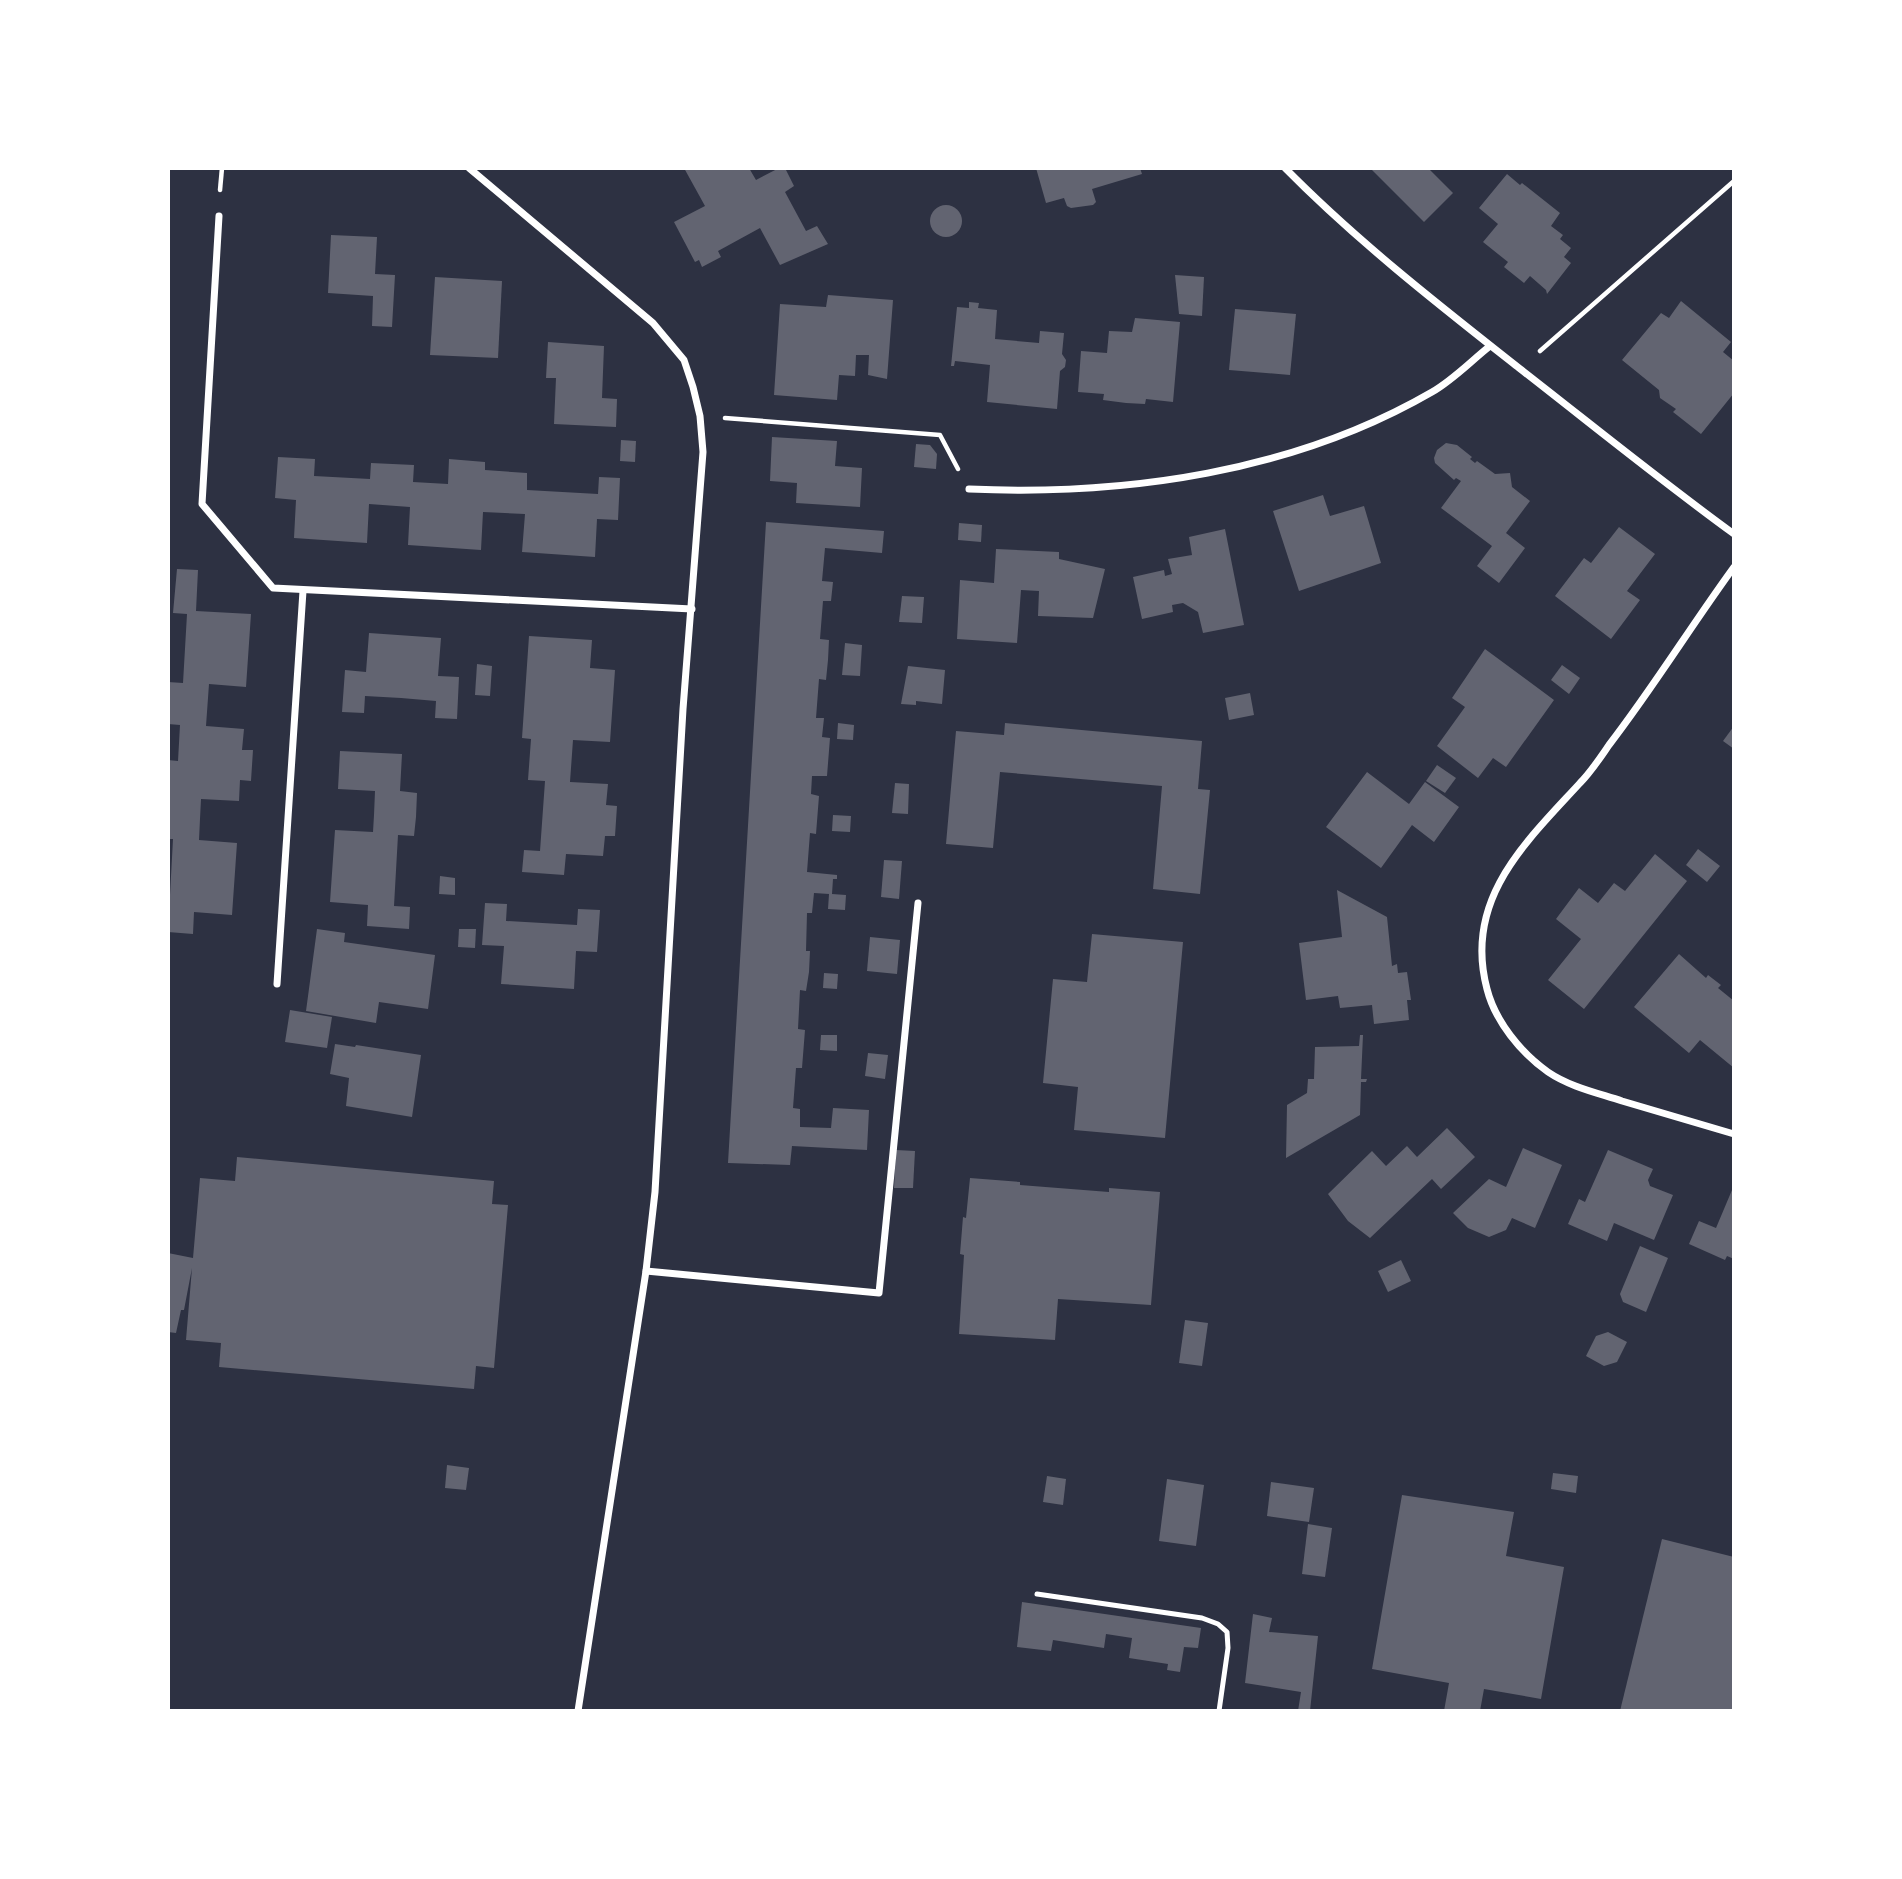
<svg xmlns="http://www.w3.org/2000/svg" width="1902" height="1879" font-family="Commissioner,sans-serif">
	<rect width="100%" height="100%" fill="#2d3142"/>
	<!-- building -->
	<g fill="#626471">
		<path d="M684,168H749L756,180L779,168H785L794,186L785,192L806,231L817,226L828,244L780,265L760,228L718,251L721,257L702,267L699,260L695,262L674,222L705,206Z"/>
		<path d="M1036,168H1140L1142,174L1092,189L1096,202L1093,205L1071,208L1067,206L1064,198L1046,203Z"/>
		<path d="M1370,168H1428L1453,193L1424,222Z"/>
		<path d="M1507,174L1520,185L1522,183L1560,213L1551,226L1563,235L1560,239L1571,248L1564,257L1571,263L1547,294L1546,290L1530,276L1524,283L1504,267L1508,262L1483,242L1498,224L1479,208Z"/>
		<circle cx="946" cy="221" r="16"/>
		<path d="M331,235L377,237L375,274L395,275L392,327L372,326L373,296L328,293Z"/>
		<path d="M1175,275L1204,277L1202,316L1179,314Z"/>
		<path d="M435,277L502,281L498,358L430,355Z"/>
		<path d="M828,295L893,300L887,379L868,375L869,355H856L855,376L839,375L837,400L774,395L780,304L826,307Z"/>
		<path d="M1681,301L1731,342L1723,352L1734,361V393L1701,434L1673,412L1676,409L1660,398L1659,390L1622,360L1661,313L1669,318Z"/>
		<path d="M969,302L979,303L978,308L997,310L995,339L1039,343L1040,331L1064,333L1062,354L1066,360L1065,367L1060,371L1057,409L987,402L990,365L955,361L954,366H951L957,307L969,308Z"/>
		<path d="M1235,309L1296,314L1290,375L1229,370Z"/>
		<path d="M1135,318L1180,322L1173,402L1146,399L1145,404L1126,403L1103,400L1104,394L1078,392L1081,351L1107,353L1109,331L1132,332Z"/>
		<path d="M548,342L604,346L602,398L617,399L616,427L554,424L556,378H546Z"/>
		<path d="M772,437L837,441L835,466L862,468L860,507L796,503L797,483L770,481Z"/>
		<path d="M621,440L636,441L635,462L620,461Z"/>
		<path d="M1446,443L1457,445L1472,457L1470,459L1475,463L1477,461L1495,474L1510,473L1512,487L1530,501L1506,533L1525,548L1499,583L1477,566L1492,546L1441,508L1461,481L1456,478L1454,480L1435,463L1434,458L1437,450Z"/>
		<path d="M916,444L930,445L937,454L936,469L914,467Z"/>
		<path d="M278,457L315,459L314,476L370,479L371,463L414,465L413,482L448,484L449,459L485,462V470L527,473V490L598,494L599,477L620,478L618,520L597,519L595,557L522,552L525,514L483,512L481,550L408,545L410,507L369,504L367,543L294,538L296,500L275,498Z"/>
		<path d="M1323,495L1330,516L1364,506L1381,563L1299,591L1273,511Z"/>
		<path d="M766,522L884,531L882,553L825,548L822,581L833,582L831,601H823L820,639L829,640L828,660L826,680L819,679L816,718H824L822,737L830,738L827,776H812L811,794L819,796L816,834L810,833L807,872L837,875V879H833L832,894L846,895L845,910L828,909L829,894L814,893L812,913H807L806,951H810L809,972L806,991L800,990L798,1029L805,1030L802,1068H796L793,1108L800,1109V1127L831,1128L833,1108L869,1110L867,1150L792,1146L790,1165L728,1163Z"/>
		<path d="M959,523L982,525L981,542L958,540Z"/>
		<path d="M1619,527L1655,554L1627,591L1640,600L1611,639L1555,596L1584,558L1591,563Z"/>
		<path d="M1225,529L1244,625L1203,633L1198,612L1183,603L1172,605L1173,612L1142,619L1133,577L1164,570L1165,576L1172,574L1168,559L1192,555L1189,537Z"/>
		<path d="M996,549L1059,552V559L1105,569L1093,618L1038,616L1039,591L1021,590L1017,643L957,639L960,580L994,583Z"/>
		<path d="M177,569L198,570L196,611L251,614L246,687L209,684L206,726L244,729L242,750H253L251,781L240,780L239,801L201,799L200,819L199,840L237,843L232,915L194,912L193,934L168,932L173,839H168V760L178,761L180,725L168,724V682L183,683L187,614L173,613Z"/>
		<path d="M902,596L924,597L922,623L899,622Z"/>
		<path d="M369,633L441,638L438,676L459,677L457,719L435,718L436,701L401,698L365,696L364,713L342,712L345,670L366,672Z"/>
		<path d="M529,636L592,640L590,668L615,670L610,742L573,740L570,782L608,784L606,805L617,806L615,836H605L603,856L566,854L564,875L522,872L524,850L540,851L545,781L528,780L531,739L522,738Z"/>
		<path d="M845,643L862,645L860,676L842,675Z"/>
		<path d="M1485,649L1554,700L1506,767L1493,758L1478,778L1437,746L1465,707L1452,698Z"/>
		<path d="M477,664L492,666L490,696L475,695Z"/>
		<path d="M1562,665L1580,678L1569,694L1551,680Z"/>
		<path d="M908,666L945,670L942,704L916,701V705L901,704Z"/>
		<path d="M1250,693L1254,715L1229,720L1225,698Z"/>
		<path d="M838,723L854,725L853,740L837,739Z"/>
		<path d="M1005,723L1202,741L1198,789L1210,790L1200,894L1153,889L1162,786L1000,772L993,848L946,844L956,731L1004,735Z"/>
		<path d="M1734,726V749L1723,741Z"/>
		<path d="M340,751L402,754L400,791L417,793L416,817L414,836L398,835L394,906L410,907L409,929L367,926L368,905L330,902L335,830L373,832L374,815L375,791L338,789Z"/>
		<path d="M1437,765L1456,778L1445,793L1426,781Z"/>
		<path d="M1367,772L1409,804L1425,782L1459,807L1434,842L1412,825L1381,868L1326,827Z"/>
		<path d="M895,783L909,784L908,814L892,813Z"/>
		<path d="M833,815L851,816L850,832L832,831Z"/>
		<path d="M1698,849L1720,866L1707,882L1686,865Z"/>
		<path d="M1655,854L1687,881L1584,1009L1548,980L1581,939L1556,919L1579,888L1598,903L1614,883L1625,891Z"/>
		<path d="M884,860L902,861L899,899L881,897Z"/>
		<path d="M440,876L455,878V895L439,894Z"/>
		<path d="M1337,890L1387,917L1392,966L1397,964L1398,973L1407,972L1411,1000H1407L1409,1020L1374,1024L1372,1005L1340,1008L1338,996L1306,1000L1299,943L1342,937Z"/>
		<path d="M485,903L507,904L506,921L577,925L578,909L600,910L597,952L576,951L574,989L501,984L504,946L482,945Z"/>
		<path d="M317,929L345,933L344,942L435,955L428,1009L379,1002L376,1023L306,1011Z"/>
		<path d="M459,929H476L475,948L458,947Z"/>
		<path d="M1092,934L1183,942L1165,1138L1074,1130L1078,1087L1043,1083L1053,979L1087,982Z"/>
		<path d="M870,937L900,940L897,974L867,971Z"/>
		<path d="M1679,954L1706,978L1708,975L1721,985L1718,988L1734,1001V1068L1700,1040L1689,1053L1634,1007Z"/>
		<path d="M824,973L838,974L837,989L823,988Z"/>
		<path d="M290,1010L332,1017L327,1048L285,1042Z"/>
		<path d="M821,1035H837V1051L820,1050Z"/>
		<path d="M1360,1035H1363L1361,1079H1367L1366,1082H1361L1360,1115L1286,1158L1287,1105L1307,1093L1308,1079H1314L1315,1047L1359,1046Z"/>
		<path d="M335,1044L355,1047L356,1045L421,1055L412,1117L346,1106L349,1078L330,1074Z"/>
		<path d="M868,1053L888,1055L885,1079L865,1076Z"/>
		<path d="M1447,1128L1475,1157L1441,1189L1432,1179L1370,1238L1348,1221L1328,1194L1372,1151L1386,1166L1407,1146L1417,1157Z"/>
		<path d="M1523,1148L1562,1165L1535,1228L1512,1218L1506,1230L1489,1237L1468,1228L1453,1213L1489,1179L1506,1187Z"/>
		<path d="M896,1150L915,1151L913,1188H894Z"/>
		<path d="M1608,1150L1653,1169L1648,1180L1650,1186L1673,1195L1654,1240L1614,1223L1607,1241L1568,1224L1579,1199L1585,1202Z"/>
		<path d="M237,1157L494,1181L492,1204L508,1205L494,1368L476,1366L474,1389L219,1367L221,1343L186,1340L192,1268L184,1310H181L176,1333L168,1332V1253L193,1258L200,1178L235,1181Z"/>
		<path d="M970,1178L1020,1182V1185L1109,1192V1188L1160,1192L1151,1305L1058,1299L1055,1340L959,1334L964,1255L960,1254L963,1217L966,1218Z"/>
		<path d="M1732,1190L1734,1191V1259L1727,1256L1725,1260L1689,1244L1699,1221L1716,1228Z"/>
		<path d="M1640,1246L1668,1258L1646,1312L1623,1302L1620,1294Z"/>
		<path d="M1401,1260L1411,1281L1388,1292L1378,1271Z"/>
		<path d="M1185,1320L1208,1323L1202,1366L1179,1363Z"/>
		<path d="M1608,1332L1627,1342L1617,1362L1604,1366L1586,1356L1596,1336Z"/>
		<path d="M447,1465L469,1468L466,1490L445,1488Z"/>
		<path d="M1553,1473L1578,1476L1576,1493L1551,1489Z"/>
		<path d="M1047,1476L1066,1479L1063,1505L1043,1502Z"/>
		<path d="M1167,1479L1204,1485L1196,1546L1159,1541Z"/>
		<path d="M1271,1482L1314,1488L1309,1522L1267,1516Z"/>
		<path d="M1402,1495L1514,1512L1506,1556L1564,1567L1541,1699L1484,1689L1480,1711H1444L1449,1683L1372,1669Z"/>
		<path d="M1308,1524L1332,1528L1325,1577L1302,1574Z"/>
		<path d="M1662,1539L1734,1557V1711H1620Z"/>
		<path d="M1022,1602L1201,1628L1198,1648L1184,1647L1180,1672L1167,1670L1168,1664L1129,1658L1132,1638L1106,1634L1104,1648L1053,1640L1051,1651L1017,1647Z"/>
		<path d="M1253,1614L1272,1618L1269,1632L1318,1636L1310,1711H1298L1301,1692L1245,1683Z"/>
	</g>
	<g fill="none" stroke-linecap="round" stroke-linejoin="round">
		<!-- path -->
		<g stroke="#fff" stroke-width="4.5">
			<path d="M220,190L222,168"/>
			<path d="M1540,351L1734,181"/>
			<path d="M725,418L940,435L958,469"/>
		</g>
		<!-- service -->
		<path stroke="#fff" stroke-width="5" d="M1037,1594L1202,1618L1218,1624L1227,1632L1228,1648L1219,1711"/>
		<!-- minor -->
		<g stroke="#fff" stroke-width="7">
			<path d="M469,168L653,323L684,360L693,387L700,416L703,452L683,709L655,1192L646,1271L578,1711"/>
			<path d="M1285,168C1357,241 1439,305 1519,368C1591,424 1661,481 1734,534"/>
			<path d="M219,216L202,504L273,588L692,609"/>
			<path d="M969,489C1126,496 1294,472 1432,392C1453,380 1471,361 1490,346"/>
			<path d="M1734,567C1691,626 1653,688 1609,745C1600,758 1591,772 1580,783C1526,842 1463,899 1487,989C1495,1021 1521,1053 1548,1072C1570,1087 1598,1093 1622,1101C1660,1112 1697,1123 1734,1134"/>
			<path d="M277,984L303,591"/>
			<path d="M646,1271L879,1293L918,903"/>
		</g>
	</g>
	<!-- border -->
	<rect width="1902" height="1879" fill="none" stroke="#ffffff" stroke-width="340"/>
</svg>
